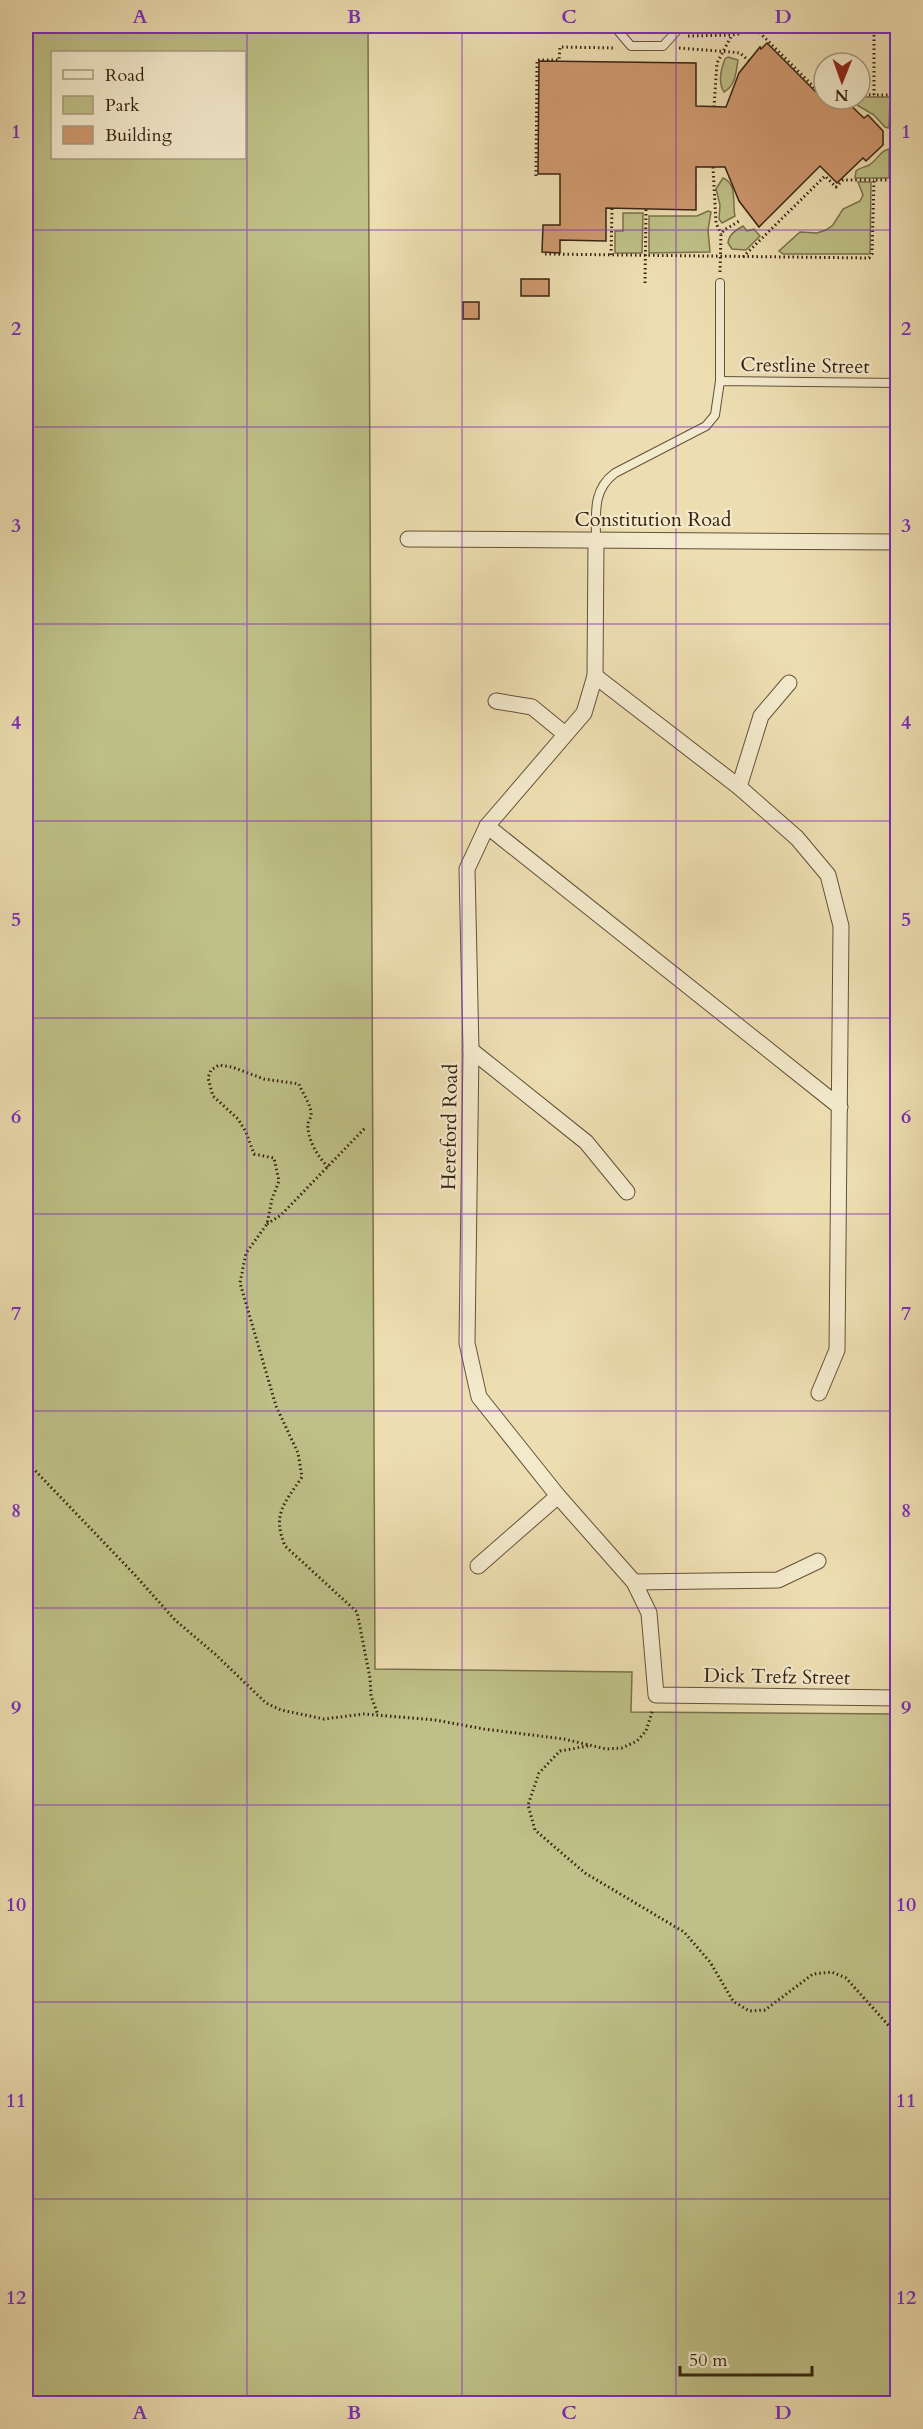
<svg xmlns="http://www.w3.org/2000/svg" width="923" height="2429" font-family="Cardo,serif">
	<rect width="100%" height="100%" fill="#eddeb1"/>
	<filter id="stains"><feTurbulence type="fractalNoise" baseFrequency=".00333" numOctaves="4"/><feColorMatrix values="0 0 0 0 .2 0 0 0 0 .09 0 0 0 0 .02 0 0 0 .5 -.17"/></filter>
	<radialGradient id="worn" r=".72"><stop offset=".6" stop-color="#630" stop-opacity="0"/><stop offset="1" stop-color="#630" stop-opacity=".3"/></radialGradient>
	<!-- green -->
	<g fill="#bec087" stroke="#7a714c" stroke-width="1.5" fill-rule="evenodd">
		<path d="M26,26H368L375,1669L632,1672L631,1712L897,1714V2403H26ZM52,52H244V158H52Z"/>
		<path d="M728,57L738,60C736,72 736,85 724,92C718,83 721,69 725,59Z"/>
		<path d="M860,97H890L889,128L885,127L874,115L857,105L855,99H860Z"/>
		<path d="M889,149V178H855L856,171C860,167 864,168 869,165C878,160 879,151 889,149Z"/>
		<path d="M723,178C738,184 732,204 735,216L722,223L719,219L720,205L716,189Z"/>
		<path d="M858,182H871L870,254H783L779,251L800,232L817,233L826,230L833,225L843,209L860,201L863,195Z"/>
		<path d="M708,211L711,212L708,230L710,252L649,253V216H697Z"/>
		<path d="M623,213H643L642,253H615V231H623Z"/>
		<path d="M743,226L747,231L754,229L760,236L746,250L732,249L728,243C729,234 736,230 743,226Z"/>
	</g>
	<!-- building -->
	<g fill="#cf986f" stroke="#372211" stroke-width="1.5">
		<path d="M767,43L823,99H844L864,118L868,115L883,131V145L866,161L863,158L837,183L820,166L759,227L739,201L725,167H696V210L606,208V241L560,240V253L542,252L543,225H560V174H538L539,61L696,63V106L726,107L739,73L760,47L761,49Z"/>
		<rect x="521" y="279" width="28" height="17"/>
		<rect x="463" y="302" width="16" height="17"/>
	</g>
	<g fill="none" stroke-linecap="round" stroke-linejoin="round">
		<defs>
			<g id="service">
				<path d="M614,26L631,46H663L681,26"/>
				<path d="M720,381V283"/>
				<path d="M596,540C596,514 592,490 615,473L706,426L715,415L720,381L898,383"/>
			</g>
			<g id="minor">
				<path d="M408,539L898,542"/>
				<path d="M596,540L595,676L584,713L487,826L467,869L471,1050L467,1343L479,1397L558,1496L634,1582L649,1613L656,1695L898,1698"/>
				<path d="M595,676L739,787L797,838L828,875L841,926L837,1350L819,1393"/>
				<path d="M496,701L532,707L565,734"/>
				<path d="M739,787L761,716L789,683"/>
				<path d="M487,826L840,1107"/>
				<path d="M471,1050L586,1142L627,1192"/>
				<path d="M478,1566L558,1496"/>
				<path d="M634,1582L778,1580L818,1561"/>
			</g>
		</defs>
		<!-- service casing -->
		<use href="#service" stroke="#645139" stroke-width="10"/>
		<!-- minor casing -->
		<use href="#minor" stroke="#645139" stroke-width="17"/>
		<!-- path -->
		<g stroke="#372211" stroke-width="3" stroke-dasharray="1.5 3" stroke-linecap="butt">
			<path d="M753,26L824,97"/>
			<path d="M874,26V95H898"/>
			<path d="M688,36L732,35L738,34L749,26"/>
			<path d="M679,48L731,52L740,53L749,61"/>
			<path d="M860,94L874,95"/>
			<path d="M826,99H827"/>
			<path d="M714,107L717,63L732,35"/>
			<path d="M713,167L716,223L721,234"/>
			<path d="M536,176L537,60H559L560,47L616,48"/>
			<path d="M545,254L869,258L872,254L874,180H898"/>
			<path d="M611,255L612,208"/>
			<path d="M743,257L825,176L836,187L843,180H874"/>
			<path d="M720,272L721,234L724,230L741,220"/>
			<path d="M645,283L646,209"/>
			<path d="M328,1167C318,1157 307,1139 308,1124C308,1121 311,1118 311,1115C312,1105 302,1093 299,1084L264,1079L232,1067L219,1065L211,1070L208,1078L213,1096L238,1119L246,1132L254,1154L274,1158L279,1181L272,1199L267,1224L246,1253L240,1283L276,1406L298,1453L302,1477C284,1504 272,1514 285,1546L357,1612L370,1678L371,1696L378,1715"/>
			<path d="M267,1224L281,1215L365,1128"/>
			<path d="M26,1461L135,1575L175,1620L215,1654L266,1703L281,1710L324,1719L364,1714L435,1720L484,1729L564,1739L606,1749L622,1748L637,1741L646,1731L653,1709"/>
			<path d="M588,1746L560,1751L539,1773L528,1805L535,1830L585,1873L684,1932L710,1962L733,2001L749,2011L765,2010L813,1974L832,1972L846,1978L898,2036"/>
		</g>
		<!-- service -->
		<use href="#service" stroke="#f3eacc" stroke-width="8"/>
		<!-- minor -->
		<use href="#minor" stroke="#f3eacc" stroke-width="15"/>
	</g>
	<!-- grid -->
	<path fill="none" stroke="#7b2cbf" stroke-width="1.5" stroke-opacity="0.55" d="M247,26V2404M462,26V2404M676,26V2404M26,230H898M26,427H898M26,624H898M26,821H898M26,1018H898M26,1214H898M26,1411H898M26,1608H898M26,1805H898M26,2002H898M26,2199H898"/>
	<g text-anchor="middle" stroke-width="4.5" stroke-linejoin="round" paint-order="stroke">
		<!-- street labels -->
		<g font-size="20" fill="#372211" stroke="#f3eacc">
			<text transform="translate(805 365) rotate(1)" y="7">Crestline Street</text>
			<text x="653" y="526">Constitution Road</text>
			<text transform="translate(449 1127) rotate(-89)" y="7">Hereford Road</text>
			<text transform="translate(777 1676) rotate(1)" y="7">Dick Trefz Street</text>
		</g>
	</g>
	<!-- margin -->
	<rect width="923" height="2429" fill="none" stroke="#eddeb1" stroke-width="66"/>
	<!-- legend -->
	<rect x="51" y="51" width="195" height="108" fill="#f3eacc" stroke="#a89a81" stroke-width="1.5"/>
	<rect x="63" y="70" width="30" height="9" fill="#f3eacc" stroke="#a89a81" stroke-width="1.5"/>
	<text x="105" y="81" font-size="18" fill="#372211">Road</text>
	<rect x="63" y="96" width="30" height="18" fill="#bec087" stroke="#a89a81" stroke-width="1.5"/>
	<text x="105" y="111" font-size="18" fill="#372211">Park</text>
	<rect x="63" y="126" width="30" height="18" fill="#cf986f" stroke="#a89a81" stroke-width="1.5"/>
	<text x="105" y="141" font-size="18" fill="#372211">Building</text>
	<!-- north arrow -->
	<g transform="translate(842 81) rotate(181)"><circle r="28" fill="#f3eacc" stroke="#a89a81" stroke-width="1.5"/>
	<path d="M0-4.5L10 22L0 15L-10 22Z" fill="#8f2418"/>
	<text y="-9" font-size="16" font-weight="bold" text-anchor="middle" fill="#372211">N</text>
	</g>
	<!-- scale -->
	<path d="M680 2366v9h132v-9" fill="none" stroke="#372211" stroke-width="3"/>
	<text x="689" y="2366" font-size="18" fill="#372211" stroke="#f3eacc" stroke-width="4.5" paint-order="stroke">50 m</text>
	<rect x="33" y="33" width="857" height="2363" fill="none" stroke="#7b2cbf" stroke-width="2"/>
	<g font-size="20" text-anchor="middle" font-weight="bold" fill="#7b2cbf">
		<text x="140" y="23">A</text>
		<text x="354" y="23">B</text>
		<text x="569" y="23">C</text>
		<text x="783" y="23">D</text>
		<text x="16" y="138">1</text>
		<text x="906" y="138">1</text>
		<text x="16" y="335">2</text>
		<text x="906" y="335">2</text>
		<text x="16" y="532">3</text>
		<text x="906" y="532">3</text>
		<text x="16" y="729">4</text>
		<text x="906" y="729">4</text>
		<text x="16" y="926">5</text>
		<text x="906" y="926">5</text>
		<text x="16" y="1123">6</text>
		<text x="906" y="1123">6</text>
		<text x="16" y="1320">7</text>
		<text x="906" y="1320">7</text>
		<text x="16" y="1517">8</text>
		<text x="906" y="1517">8</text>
		<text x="16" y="1714">9</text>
		<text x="906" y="1714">9</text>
		<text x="16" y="1911">10</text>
		<text x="906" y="1911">10</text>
		<text x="16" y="2107">11</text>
		<text x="906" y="2107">11</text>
		<text x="16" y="2304">12</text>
		<text x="906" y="2304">12</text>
		<text x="140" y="2419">A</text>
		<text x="354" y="2419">B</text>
		<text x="569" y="2419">C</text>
		<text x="783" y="2419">D</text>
	</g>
	<rect width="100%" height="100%" filter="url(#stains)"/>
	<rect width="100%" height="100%" fill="url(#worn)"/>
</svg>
